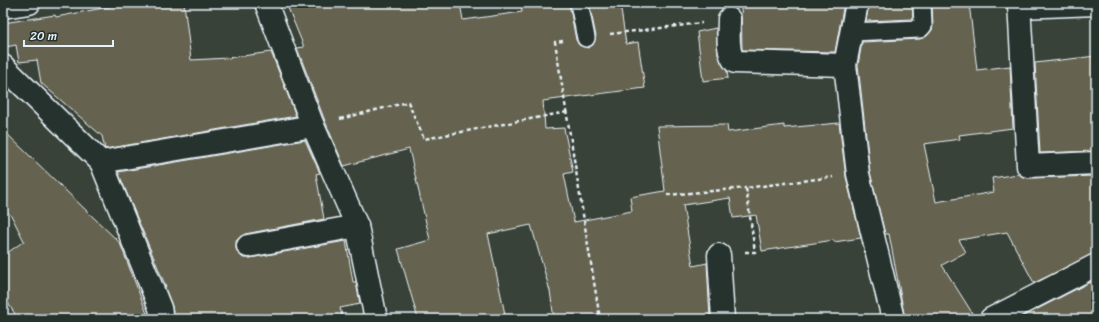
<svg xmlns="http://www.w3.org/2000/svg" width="1099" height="322" font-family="Sriracha,sans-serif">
	<rect width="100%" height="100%" fill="#394238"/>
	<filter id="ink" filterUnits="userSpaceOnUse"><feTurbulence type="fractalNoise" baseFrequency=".025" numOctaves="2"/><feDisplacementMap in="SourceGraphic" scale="8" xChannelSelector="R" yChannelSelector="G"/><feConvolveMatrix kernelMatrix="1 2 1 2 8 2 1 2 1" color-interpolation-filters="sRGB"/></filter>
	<g filter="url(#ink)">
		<!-- building -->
		<g fill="#656450" stroke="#e8f1f8">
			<path d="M129,3H184L191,60L228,58L271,52L296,116L105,149L102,136L41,83L37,60L19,62L16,45L6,47L3,23L55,15L56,17Z"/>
			<path d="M286,3H460L463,20L522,12L521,3H569L576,40L579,45L588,48L593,45L596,36L589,3H620L626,44L638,42L645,88L543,101L545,129L564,128L573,172L564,174L574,222L632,211L630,197L665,191L657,126L727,125L728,132L784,125V128L839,123L846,177L861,238L834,242V240L762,251L756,215L733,218L730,198L683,205L693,266L707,263L710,319H554L550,291L531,225L488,234L506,319H418L398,249L430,240L409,149L344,166L325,121L297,48L304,47Z"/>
			<path d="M741,3H844L835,52L742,50Z"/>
			<path d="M869,3H912L913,19L866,21Z"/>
			<path d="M932,3H969L977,70L1010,66L1013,128L959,135L960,139L924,144L936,202L994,192L992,178L1018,174L1029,178L1096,176V253L1034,283L1007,232L959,240L966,252L942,265L976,319H905L889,234H885L870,172L858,65L862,42L920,39L927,36L932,30L933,26Z"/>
			<path d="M716,28L718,55L727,71L728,78L703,81L697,32Z"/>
			<path d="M1096,56V151L1040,153L1035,63Z"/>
			<path d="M3,130L120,243L149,319H18L3,295V256L24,241L12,217L3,207Z"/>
			<path d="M305,140L320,173L316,174L324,219L245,234L240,237L236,241V249L239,254L243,258H250L346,241L353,282H356L360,304L340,308L343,319H174L172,306L164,286L166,287L118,172Z"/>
			<path d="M1096,279V319H1018Z"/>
		</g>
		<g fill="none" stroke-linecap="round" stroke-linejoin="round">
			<defs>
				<g id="service">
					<path d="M579,3L586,38"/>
					<path d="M852,32L920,29L923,26L922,3"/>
				</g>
				<g id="minor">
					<path d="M266,3L313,126L357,226L376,319"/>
					<path d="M857,3L845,65L858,174L893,319"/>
					<path d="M1019,3L1028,166L1096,163"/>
					<path d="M3,7L29,3"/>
					<path d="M729,19C729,32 726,52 735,62L845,65"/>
					<path d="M3,66L101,162L160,308L162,319"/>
					<path d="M101,162L313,126"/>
					<path d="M248,246L357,226"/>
					<path d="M719,255L723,319"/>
					<path d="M991,319L1096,265"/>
				</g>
				<path id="tertiary" d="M1019,7L1096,4"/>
			</defs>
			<!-- service casing -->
			<use href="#service" stroke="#e8f1f8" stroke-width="20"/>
			<!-- minor casing -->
			<use href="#minor" stroke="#e8f1f8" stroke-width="25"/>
			<!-- tertiary casing -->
			<use href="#tertiary" stroke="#e8f1f8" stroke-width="25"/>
			<!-- path -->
			<g stroke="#e8f1f8" stroke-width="2.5" stroke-dasharray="4 3" stroke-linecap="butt">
				<path d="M610,34L702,23"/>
				<path d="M563,41L555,42L600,319"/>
				<path d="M340,119L408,102L424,139L567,112"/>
				<path d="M667,195L746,188"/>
				<path d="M745,252H755L746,188L833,177"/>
			</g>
			<!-- service -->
			<use href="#service" stroke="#26332d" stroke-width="17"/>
			<!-- minor -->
			<use href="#minor" stroke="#26332d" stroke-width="22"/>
			<!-- tertiary -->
			<use href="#tertiary" stroke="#26332d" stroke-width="22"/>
		</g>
	</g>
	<!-- margin -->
	<rect width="1099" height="322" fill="none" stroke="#26332d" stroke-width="16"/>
	<rect x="8" y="8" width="1083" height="306" fill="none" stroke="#e8f1f8" stroke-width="1.5" filter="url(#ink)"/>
	<!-- scale -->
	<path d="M24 40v6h89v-6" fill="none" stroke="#e8f1f8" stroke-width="2"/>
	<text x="30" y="40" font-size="12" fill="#e8f1f8" stroke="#26332d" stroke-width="3" paint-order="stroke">20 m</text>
</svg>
